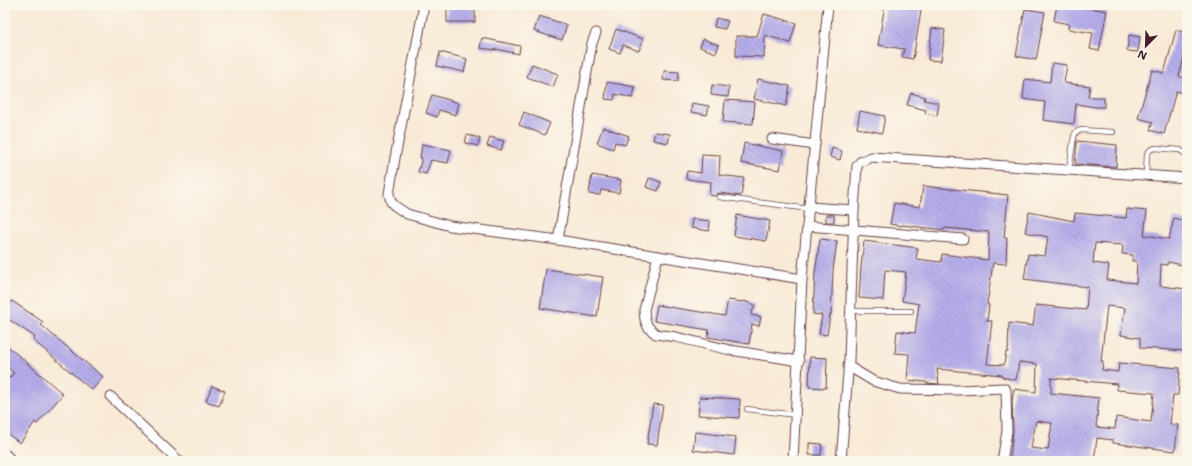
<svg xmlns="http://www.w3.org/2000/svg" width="1192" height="466" font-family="'Shantell Sans',sans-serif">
	<defs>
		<pattern id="building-back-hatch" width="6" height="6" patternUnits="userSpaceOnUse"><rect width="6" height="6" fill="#b6aeec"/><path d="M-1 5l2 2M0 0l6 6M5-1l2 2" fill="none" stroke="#968dbf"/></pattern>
	</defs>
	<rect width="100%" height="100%" fill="#fbf7ec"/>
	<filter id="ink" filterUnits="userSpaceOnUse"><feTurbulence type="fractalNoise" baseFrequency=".025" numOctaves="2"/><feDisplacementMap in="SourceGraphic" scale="8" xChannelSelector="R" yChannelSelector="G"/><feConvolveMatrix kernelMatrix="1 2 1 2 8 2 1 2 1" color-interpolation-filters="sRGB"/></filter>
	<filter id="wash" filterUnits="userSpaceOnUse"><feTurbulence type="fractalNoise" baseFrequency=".012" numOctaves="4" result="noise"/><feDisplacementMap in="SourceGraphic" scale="16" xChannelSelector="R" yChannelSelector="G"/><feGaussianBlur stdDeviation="0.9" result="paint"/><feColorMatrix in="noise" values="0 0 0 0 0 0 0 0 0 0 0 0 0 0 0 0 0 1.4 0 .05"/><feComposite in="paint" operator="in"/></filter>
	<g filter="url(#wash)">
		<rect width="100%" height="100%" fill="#f8ead6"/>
		<g id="blocks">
			<!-- building -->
			<g fill="url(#building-back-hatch)" fill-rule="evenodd">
				<path d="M885,5H922L913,59L902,57L904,49L878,45Z"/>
				<path d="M1057,5H1085V7L1107,11L1099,51L1090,49L1093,33L1068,29L1069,24L1054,21Z"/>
				<rect x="447" y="6" width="28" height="16"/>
				<path d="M1025,9L1045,12L1036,60L1016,56Z"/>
				<path d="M764,14L796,23L790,43L765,35L764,57L736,56V36H757Z"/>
				<path d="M539,16L567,25L562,40L534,31Z"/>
				<path d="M716,18L728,21L725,29L714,27Z"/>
				<path d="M932,28L945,30L941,61L928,60Z"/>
				<path d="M616,29L643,39L639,51L623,45L620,53L609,49Z"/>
				<path d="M1176,30L1187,33V47L1179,76L1187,79V94L1176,91L1164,134L1150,130L1153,122L1138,118L1152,70L1164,73Z"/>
				<path d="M1129,35L1140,37L1138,52L1127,51Z"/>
				<path d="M482,38L520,46L519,54L496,49V50L480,48Z"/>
				<path d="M703,39L719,45L716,53L700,47Z"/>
				<path d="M440,52L467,59L464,72L437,66Z"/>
				<path d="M1052,63L1067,65L1064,83L1090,86L1088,97H1104V107H1095L1076,104L1074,124L1043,120L1045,102L1023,99L1025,79L1050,82Z"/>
				<path d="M532,64L558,74L553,87L527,77Z"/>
				<path d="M664,71L679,72L678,81L663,80Z"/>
				<path d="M758,79L790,86L786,106L754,99Z"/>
				<path d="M607,82L635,87L633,98L615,94L614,100L605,99Z"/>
				<path d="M712,85L729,87L728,97L711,95Z"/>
				<path d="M911,93L925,97L924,100L939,103L937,116L925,113L926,110L907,105Z"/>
				<path d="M432,95L459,103L456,115L439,110L437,117L426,113Z"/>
				<path d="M725,100L755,102L753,124L723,122Z"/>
				<path d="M692,103L709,106L707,115L691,112Z"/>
				<path d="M860,111L885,116L882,133L857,128Z"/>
				<path d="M524,112L550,123L545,135L519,125Z"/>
				<path d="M603,127L629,136L625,145L615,142L613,149L597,143Z"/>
				<path d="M655,132L670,134L668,143L653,140Z"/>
				<path d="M467,135L480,138L478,146L465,143Z"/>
				<path d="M490,137L504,141L501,150L487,146Z"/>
				<path d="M1077,141L1117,145L1116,167L1075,164Z"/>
				<path d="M744,143L783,151L780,170L741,163Z"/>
				<path d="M422,144L451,150L448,163L431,160L426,174L418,172L422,158H420Z"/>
				<path d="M832,148L842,151L840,160L830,157Z"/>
				<path d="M702,154L720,155L719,175L744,178L741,196L720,193L717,194L715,196L709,195L711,182L686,179L687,171L701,173Z"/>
				<path d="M592,175L621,180L619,193L601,190L600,195L589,194Z"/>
				<path d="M649,178L661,182L658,191L646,187Z"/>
				<path d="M923,186L1008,195L1004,238H1007L1006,264L993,263L987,304L989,305L987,321H992L987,364L1004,365L1006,352H1008L1009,323L1033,326L1036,305L1086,310L1088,287L1024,279L1028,254L1045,256L1048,237L1025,232L1029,212L1074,221L1075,213L1126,218L1127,209L1147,211L1144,235L1169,239L1174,218L1187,222V266L1168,262L1167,265L1161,264L1160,286L1187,289V351L1140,348V338L1121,335L1125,308L1107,306L1101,361H1103L1102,370L1118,372L1119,363L1180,368L1178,395H1173L1170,424L1178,425L1175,451L1113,443V440L1097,438L1094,461H1010L1013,431L1012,400L1014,389L1036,392L1037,364L1019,362L1016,380L1002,377V375L937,369L939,384L926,383V382L907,380L909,354L895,353L897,331L915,333L919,304L902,301L906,272L885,270L883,300L859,298L861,267L864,241L918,248L916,259L941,262L942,254L988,260L989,232L945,228L944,230L902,225V226L890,224L894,203L920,207ZM1095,243L1123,245L1122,254L1133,255L1132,261H1137L1136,283L1107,280L1109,265L1093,263ZM1051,378L1117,384V390L1154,393L1151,422L1116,417L1115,429L1096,427L1099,398L1051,393ZM1036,421L1052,423L1048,450L1031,448Z"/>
				<path d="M737,215L770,221L766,241L734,236Z"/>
				<rect x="826" y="215" width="8" height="7"/>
				<path d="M692,219L710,221L709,231L691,228Z"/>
				<path d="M820,239L837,241L833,270L831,315H830L827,335L819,334L822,315L813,314L815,273Z"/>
				<path d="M546,269L603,277L597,317L540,308Z"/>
				<path d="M728,300L744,302V301L755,305L751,315L761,317L759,326L752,324L749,344L708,337L709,330L654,321L657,305L725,316Z"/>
				<path d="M12,301L43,322L41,325L103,377L92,390L33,340L35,337L5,317V311Z"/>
				<path d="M5,344L63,394L37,424L35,422L20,443L5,432V382L14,373L5,365Z"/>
				<path d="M810,357L827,358L826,388L809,387Z"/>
				<path d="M212,386L225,391L219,406L206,401Z"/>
				<path d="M700,397L740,399L739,418L698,415Z"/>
				<path d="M653,404L663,405L657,445L647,444Z"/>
				<path d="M695,432L736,437L734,455L693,450Z"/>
				<path d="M809,443L822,444L821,455H809Z"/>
			</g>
		</g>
	</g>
	<g filter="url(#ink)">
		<use href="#blocks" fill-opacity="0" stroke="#643d45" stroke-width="1"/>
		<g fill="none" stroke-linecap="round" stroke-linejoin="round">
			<defs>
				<g id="lane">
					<path d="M1069,170L1074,136L1076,132L1081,130L1113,132"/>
					<path d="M1146,175L1147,154L1150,150L1155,148L1180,150L1187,155"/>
					<path d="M719,197L809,209"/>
					<path d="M850,311H911"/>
					<path d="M747,409L796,415"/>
				</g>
				<g id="street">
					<path d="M422,5L423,11L395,158L389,194L391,202L395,206L407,214L450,226L558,240L802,279"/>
					<path d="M772,139L815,145"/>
					<path d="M809,207L854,210"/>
					<path d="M807,226L963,239"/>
					<path d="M558,240L592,43L596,33"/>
					<path d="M658,256L644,310L645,320L648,327L656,334L676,337L730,350L799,361"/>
					<path d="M848,366L873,381L900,389L960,390L1004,388L1006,390L1007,431L1002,461"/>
					<path d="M111,397L179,461"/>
					<path d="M5,454L12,461"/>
					<path d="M793,461L802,279L828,5"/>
					<path d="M841,461L849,360L854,210L857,166L860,162L871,157L1187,178"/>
				</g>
			</defs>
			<!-- lane casing -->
			<use href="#lane" stroke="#643d45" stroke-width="6"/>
			<!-- street casing -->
			<use href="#street" stroke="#643d45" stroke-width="11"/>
			<!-- lane -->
			<use href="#lane" stroke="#fff" stroke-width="4.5"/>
			<!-- street -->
			<use href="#street" stroke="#fff" stroke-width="9"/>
		</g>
	</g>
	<!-- margin -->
	<rect width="1192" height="466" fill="none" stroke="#fbf7ec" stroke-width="20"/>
	<!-- north arrow -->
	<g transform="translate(1146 46) rotate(203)" stroke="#fbf7ec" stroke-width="3" paint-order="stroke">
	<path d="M0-3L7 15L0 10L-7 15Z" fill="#4a1f2b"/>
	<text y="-6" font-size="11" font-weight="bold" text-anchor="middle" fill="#4a1f2b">N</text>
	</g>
</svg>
